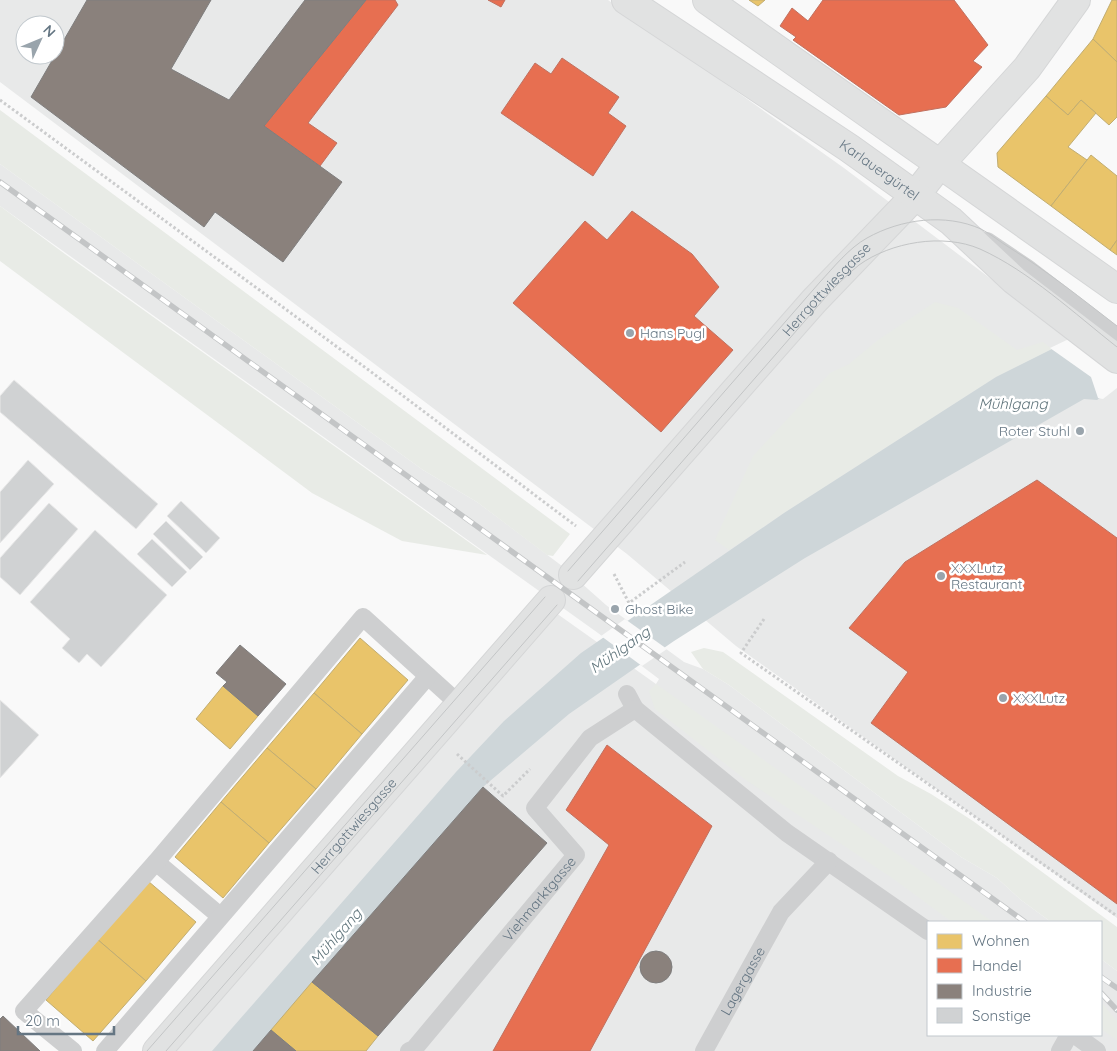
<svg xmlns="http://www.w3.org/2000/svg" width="1117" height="1051" font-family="Quicksand,sans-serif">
	<rect width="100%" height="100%" fill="#f9f9f9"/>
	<!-- built -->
	<g fill="#e8e9e9" fill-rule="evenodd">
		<path d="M0,0H608L844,168L1117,374V918L736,646L627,554L0,82ZM25,25H55V55H25Z"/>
		<path d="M0,164L423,470L477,502L562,566L606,605L684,662L703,669L729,685L961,857L997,878L1021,900L1051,922H928V1035H1101V959L1117,971V1051H172L542,603L656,684L659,679L598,633L0,206Z"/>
	</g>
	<!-- green -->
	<g fill="#e8ebe6">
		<path d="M0,110L570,534L553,556L547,555L477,502L423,470L0,164Z"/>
		<path d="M0,206L65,254L487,555L402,541L312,493L0,261Z"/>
		<path d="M935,302L958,308L1017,350L1043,342L1052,349L996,377L784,513L729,550L715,540L753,456L830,373L849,364L878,340Z"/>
		<path d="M704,648L723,652L898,776L931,794L973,821L1117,927V971L1101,959V922H1051L1021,900L997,878L961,857L729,685L703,669L691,652Z"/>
		<path d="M656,684L700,715L993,922H952L895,880L746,780L655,709L649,691Z"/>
		<path d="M1101,1002L1117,1021V1040L1101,1029Z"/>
	</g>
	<!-- water -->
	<path fill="#ced6d9" d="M1052,349L1117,385L1097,400L1084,399L805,558L674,641L569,714L483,787L253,1051H212L456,772L504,721L581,653L784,513L996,377Z"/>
	<!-- pier -->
	<g fill="#f9f9f9">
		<path d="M1117,316V388L1103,399L1098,398L1091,377L1050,348Z"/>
		<path d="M625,619L667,649L642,666L601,636Z"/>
	</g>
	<!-- homes -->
	<g fill="#e9c46a" stroke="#c1ad72">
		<path d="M749,0H765L758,6Z"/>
		<path d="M1112,0H1117V62L1093,39Z"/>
		<path d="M1093,39L1117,62V117L1109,125L1081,100L1068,115L1046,96Z"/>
		<path d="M1046,96L1068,115L1081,100L1096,113L1068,147L1087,160L1051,206L998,167L997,153Z"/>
		<path d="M1091,155L1117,176V240L1110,250L1051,206Z"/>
		<path d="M1117,240V255L1110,250Z"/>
		<path d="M360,638L408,680L362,734L314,693Z"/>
		<path d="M223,686L258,716L230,749L196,719Z"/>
		<path d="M314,693L362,734L316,789L267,748Z"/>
		<path d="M267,748L316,789L269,843L221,802Z"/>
		<path d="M221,802L269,843L223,898L175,857Z"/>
		<path d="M148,881L196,922L146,981L97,939Z"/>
		<path d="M97,939L146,981L93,1041L46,1000Z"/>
		<path d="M312,982L378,1036L366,1051H296L271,1030Z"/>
	</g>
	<!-- shops -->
	<g fill="#e76f51" stroke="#c07160">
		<path d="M366,0H395L398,5L308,123L337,143L320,166L264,126Z"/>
		<path d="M488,0H505L501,7Z"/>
		<path d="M823,0H954L988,45L973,61L982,67L946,107L899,115L793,40L796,37L780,26L792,8L808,21Z"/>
		<path d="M562,58L619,97L608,113L626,126L593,176L501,113L535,63L551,74Z"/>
		<path d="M632,211L692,254L719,287L694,316L733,350L661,432L513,303L585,221L607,240Z"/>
		<path d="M1037,480L1117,538V904L871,723L908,672L849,628L905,562Z"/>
		<path d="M607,745L712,826L590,1051H493L609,845L566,810Z"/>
	</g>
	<!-- industry -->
	<g fill="#8a817c" stroke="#7f7e7e">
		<path d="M87,0H211L171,69L229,100L305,0H366L264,126L342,182L283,262L215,212L204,227L31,97Z"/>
		<path d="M240,645L286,684L258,716L223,686L227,682L216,673Z"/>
		<path d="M483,787L547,843L378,1036L312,982Z"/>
		<circle cx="656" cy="967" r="16"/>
		<path d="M3,1016L40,1051H0V1019Z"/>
		<path d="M271,1030L296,1051H253Z"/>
	</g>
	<!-- building -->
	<g fill="#d0d2d3" stroke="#e8e8e8">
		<path d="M14,380L158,504L136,529L0,412V396Z"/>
		<path d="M28,460L54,484L0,543V492Z"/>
		<path d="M181,501L220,538L206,553L167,516Z"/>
		<path d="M49,503L78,529L20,595L0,577V558Z"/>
		<path d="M166,521L203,557L190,570L153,534Z"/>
		<path d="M95,530L167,595L101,667L87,654L79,663L62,648L70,639L30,602Z"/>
		<path d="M152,539L187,572L172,587L137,554Z"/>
		<path d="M0,700L39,735L0,778Z"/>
	</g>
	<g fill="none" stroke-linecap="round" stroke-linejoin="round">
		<defs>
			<g id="secondary">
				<path id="s3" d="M573,575L814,301L915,196L940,164L1027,68L1076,0"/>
				<path id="s4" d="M157,1051L551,600"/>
			</g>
			<g id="primary">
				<path id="s5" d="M626,0L849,148L951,221L1014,280L1117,359"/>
				<path d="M707,0L1117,289"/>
			</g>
		</defs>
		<!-- secondary casing -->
		<use href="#secondary" stroke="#d5d6d7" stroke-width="30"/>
		<!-- primary casing -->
		<use href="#primary" stroke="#d5d6d7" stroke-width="30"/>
		<!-- path -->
		<g stroke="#cbcccd" stroke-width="3" stroke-dasharray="2.5 2.5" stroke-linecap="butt">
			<path d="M0,100L370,371L576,526"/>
			<path d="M614,574L629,603L685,562"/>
			<path d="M764,619L741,653L1117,916"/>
			<path d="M457,754L503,796L530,769"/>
		</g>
		<!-- lane -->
		<g stroke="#cecfd0" stroke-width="18">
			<path d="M987,241L1027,268L1117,337"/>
			<path d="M627,694L635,709L787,833L928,931"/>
			<path d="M156,862L220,916"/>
			<path d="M1075,1035L1097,1051"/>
			<path d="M73,1051L24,1011L156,862L363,617L460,705"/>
			<path d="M105,1051L428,676"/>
			<path id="s1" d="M409,1051L414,1049L576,855L535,808L590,738L635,709"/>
			<path id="s2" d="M704,1051L781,912L829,861"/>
			<path d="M1060,1051L1069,1035"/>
		</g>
		<!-- secondary -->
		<use href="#secondary" stroke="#e1e2e2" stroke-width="28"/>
		<!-- primary -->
		<use href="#primary" stroke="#e1e2e2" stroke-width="28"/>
		<!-- tram -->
		<g stroke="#c3c5c6" stroke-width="1">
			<path d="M568,571L820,282C834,267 849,248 867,238C901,219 945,213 981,229C991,234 1000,242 1010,248C1047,271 1082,299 1117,326"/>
			<path d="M578,581L831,291C840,282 849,273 859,265C891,242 943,233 980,249C1029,271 1075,314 1117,347"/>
			<path d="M147,1051L545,597"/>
			<path d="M166,1051L557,605"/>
		</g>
		<defs>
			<g id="rail">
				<path d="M0,182L1025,922"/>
				<path d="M1101,977L1117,988"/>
				<path d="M1101,993L1117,1010"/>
			</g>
		</defs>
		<!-- rail casing -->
		<use href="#rail" stroke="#c3c5c6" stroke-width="5.5"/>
		<!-- rail -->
		<use href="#rail" stroke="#fff" stroke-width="4" stroke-dasharray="11" stroke-linecap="butt"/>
	</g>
	<!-- markers -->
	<g fill="#99a4ac" stroke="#fff" stroke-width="2">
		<circle cx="630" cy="333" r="5"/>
		<circle cx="1080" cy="431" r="5"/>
		<circle cx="941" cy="576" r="5"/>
		<circle cx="615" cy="609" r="5"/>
		<circle cx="1003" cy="698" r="5"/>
	</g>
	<g text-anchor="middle" stroke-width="5" stroke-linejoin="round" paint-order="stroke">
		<!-- street labels -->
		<g font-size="14" fill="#657683" stroke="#fff">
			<text dy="5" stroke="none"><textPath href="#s5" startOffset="305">Karlauergürtel</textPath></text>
			<text dy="5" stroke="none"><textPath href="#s3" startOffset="382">Herrgottwiesgasse</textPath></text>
			<text dy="5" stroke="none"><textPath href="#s4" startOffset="299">Herrgottwiesgasse</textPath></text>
			<text dy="5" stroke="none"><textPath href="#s1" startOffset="201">Viehmarktgasse</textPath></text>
			<text dy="5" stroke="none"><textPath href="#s2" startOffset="80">Lagergasse</textPath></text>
		</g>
		<!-- poi labels -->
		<g font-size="14" fill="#657683" stroke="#fff" text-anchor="start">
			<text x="640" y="338">Hans Pugl</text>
			<text x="1070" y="436" text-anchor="end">Roter Stuhl</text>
			<text x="951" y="573">XXXLutz<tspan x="951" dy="16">Restaurant</tspan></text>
			<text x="625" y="614">Ghost Bike</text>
			<text x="1013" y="703">XXXLutz</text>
		</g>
		<!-- water labels -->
		<g font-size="15" font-style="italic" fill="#60757c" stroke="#fff">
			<text x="1013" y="409">Mühlgang</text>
			<text transform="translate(620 650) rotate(-35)" y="5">Mühlgang</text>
			<text transform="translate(336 937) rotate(-49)" y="5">Mühlgang</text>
		</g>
	</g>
	<!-- legend -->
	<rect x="927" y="921" width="175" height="115" fill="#ffffff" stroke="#c1c8cd"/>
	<rect x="937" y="934" width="25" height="15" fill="#e9c46a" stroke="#c1c8cd"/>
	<text x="972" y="946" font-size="15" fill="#657683">Wohnen</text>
	<rect x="937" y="958" width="25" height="15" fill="#e76f51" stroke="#c1c8cd"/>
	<text x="972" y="971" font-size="15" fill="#657683">Handel</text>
	<rect x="937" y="984" width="25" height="15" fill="#8a817c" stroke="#c1c8cd"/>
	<text x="972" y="996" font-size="15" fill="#657683">Industrie</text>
	<rect x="937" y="1008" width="25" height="15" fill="#d0d2d3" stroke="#c1c8cd"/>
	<text x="972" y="1021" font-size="15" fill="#657683">Sonstige</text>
	<!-- north arrow -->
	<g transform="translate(40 40) rotate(46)"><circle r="24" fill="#ffffff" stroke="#c1c8cd"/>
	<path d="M0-4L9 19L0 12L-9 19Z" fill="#99a4ac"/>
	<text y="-8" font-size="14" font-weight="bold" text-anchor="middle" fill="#657683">N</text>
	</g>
	<!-- scale -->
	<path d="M18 1026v8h96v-8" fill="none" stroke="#657683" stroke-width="2.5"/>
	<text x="25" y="1026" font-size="15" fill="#657683" stroke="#ffffff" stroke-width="4" paint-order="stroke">20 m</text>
</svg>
